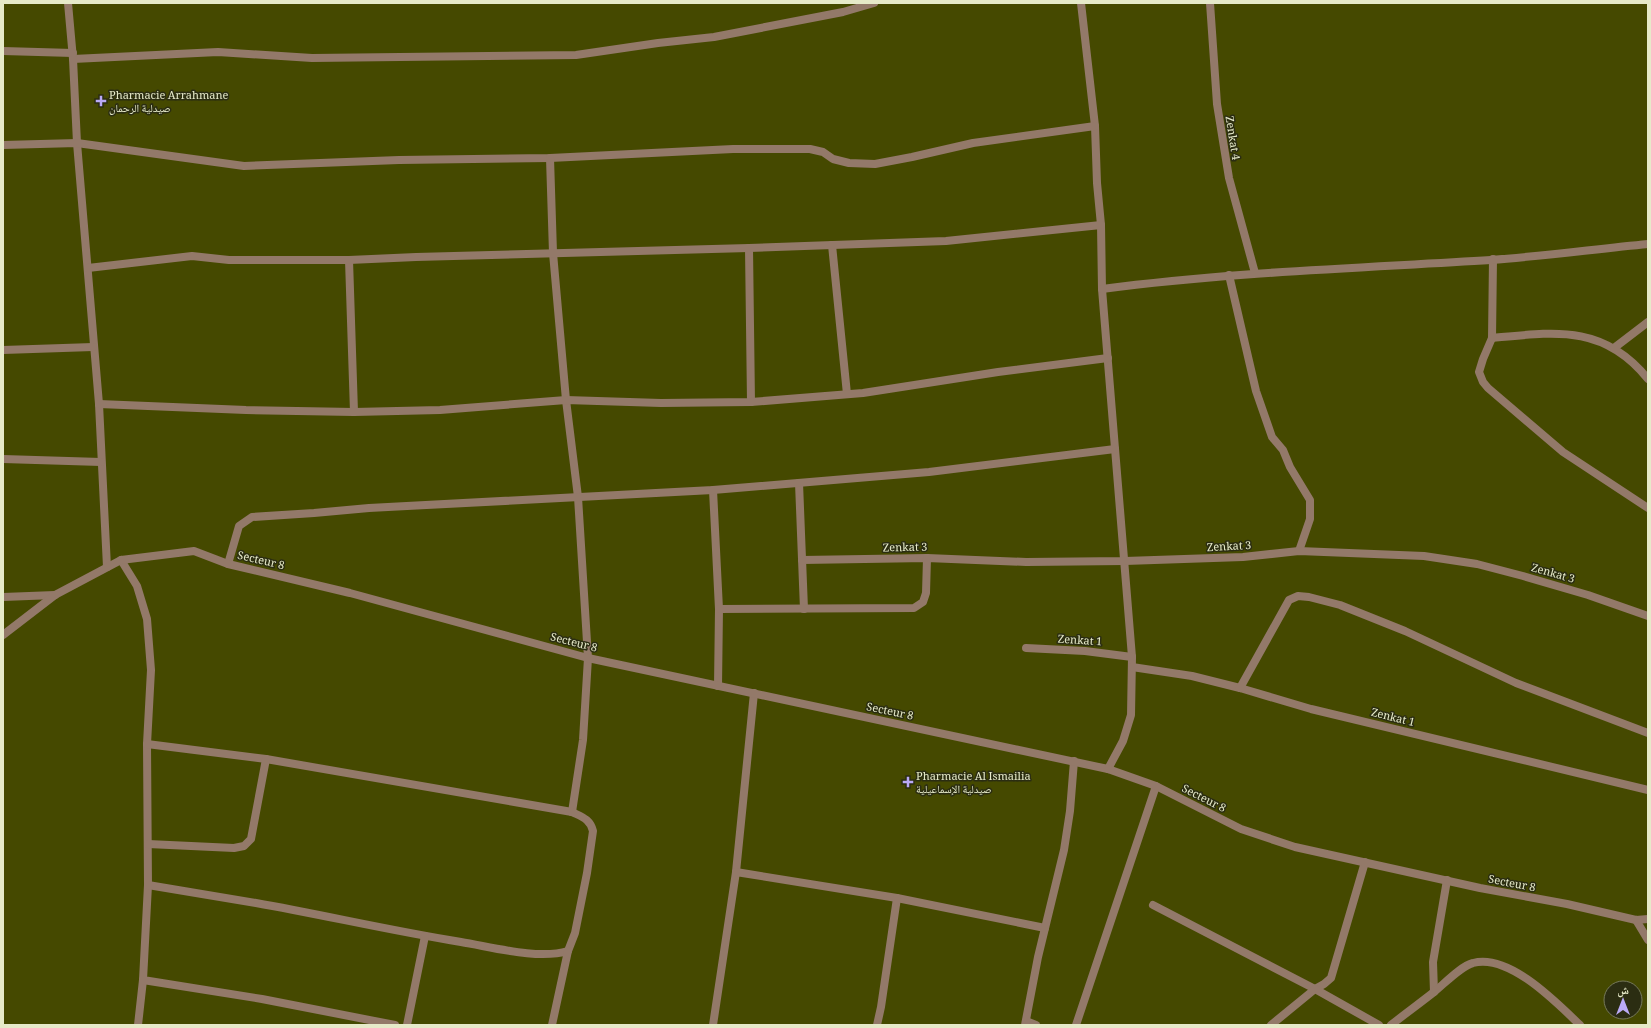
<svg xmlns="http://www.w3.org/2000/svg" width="1651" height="1028" font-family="Georgia,'Noto Naskh Arabic',serif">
	<rect width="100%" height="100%" fill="#454900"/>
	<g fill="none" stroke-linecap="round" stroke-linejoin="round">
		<!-- service -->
		<g stroke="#937969" stroke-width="8">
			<path d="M832,245L847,394"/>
			<path d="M349,260L354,412"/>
			<path d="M736,872L754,693"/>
			<path d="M1315,989L1324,984L1331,978L1365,862"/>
			<path d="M1434,992L1433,962L1447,880"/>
			<path d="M138,1025L143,980"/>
			<path d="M1076,1025L1156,786"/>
		</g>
		<!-- pedestrian -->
		<path stroke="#937969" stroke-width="8" d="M73,59L218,52L312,58L576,55L658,43L714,37L843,12L874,3"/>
		<!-- minor -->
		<g stroke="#937969" stroke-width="8">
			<path d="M68,3L73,59L77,143L99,404L107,567"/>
			<path d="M1081,3L1095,126L1097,183L1101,225L1102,289L1132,657L1131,715L1123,741L1108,769"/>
			<path d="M1210,3L1217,104L1229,178L1255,273"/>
			<path d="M3,51L73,53"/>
			<path d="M3,145L77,143L244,166L399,160L550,158L733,149H810L823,152L833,159L849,163L875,164L912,157L973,143L1095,126"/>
			<path d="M550,158L553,253L566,400L578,497L588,658L583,740L572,812"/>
			<path d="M749,248L751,402"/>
			<path d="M1493,259L1492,338L1483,359L1479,372L1483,382L1488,388L1563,452L1648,508"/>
			<path d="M88,268L192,256L229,260H349L416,257L749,248L946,241L1101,225"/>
			<path d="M1229,275L1256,391L1272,437L1283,450L1290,467L1310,500V519L1299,551"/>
			<path d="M1102,289C1231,272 1361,268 1491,260C1544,256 1596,249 1648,244"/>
			<path d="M1492,338C1555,332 1604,324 1648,379"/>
			<path d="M1614,348L1648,322"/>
			<path d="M3,350L93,347"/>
			<path d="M99,404L246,410L354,412L440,410L566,400L661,403L751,402L863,393L998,372L1108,358"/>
			<path d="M3,459L101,462"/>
			<path d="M799,483L804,609"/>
			<path d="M713,490L719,609L718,686"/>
			<path d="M121,560L137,586L147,619L151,670L147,744L148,885L143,980L262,999L395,1025"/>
			<path d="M802,560L927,558L1026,562L1125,561L1243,557L1299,551L1424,556L1477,564L1523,576L1588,595L1648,616"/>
			<path d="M228,564L239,526L252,517L314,513L369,508L713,490L929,472L1115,449"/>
			<path d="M3,597L55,595"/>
			<path d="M719,609L914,608L923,602L926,593L927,558"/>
			<path d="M1026,648L1085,651L1132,657"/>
			<path d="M1132,667L1192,676L1240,688L1311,709L1648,790"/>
			<path d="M1240,688L1289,600L1298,596L1309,597L1340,605L1405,631L1516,683L1648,733"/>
			<path d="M147,744L266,759L572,812C582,817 590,819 593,831L587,873L575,933L568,951C538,960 492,947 461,942C392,931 324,915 256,903C220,897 184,891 148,885"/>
			<path d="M148,844L234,848L244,846L251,839L266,759"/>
			<path d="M1153,905L1315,989L1379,1025"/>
			<path d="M1636,920L1648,940"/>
			<path d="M1026,1021L1036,1025"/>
			<path d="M407,1025L425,936"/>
			<path d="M552,1025L568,951"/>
			<path d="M713,1025L736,872L897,898L1045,928"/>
			<path d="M877,1025L881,1007L897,898"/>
			<path d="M1025,1025L1038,957L1064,850L1070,811L1074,761"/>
			<path d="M1271,1025L1315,989"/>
			<path d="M1391,1025C1405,1014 1420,1003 1434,992C1444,984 1461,966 1473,963C1509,953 1557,1003 1580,1025"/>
		</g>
		<!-- tertiary -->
		<path stroke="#937969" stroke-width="8" d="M3,635L55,595L121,560L194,551L228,564L350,593L588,658L1108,769L1156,786L1241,829L1295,847L1480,888L1567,904L1636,920L1648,919"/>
	</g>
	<!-- markers -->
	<g fill="#baaaf6" stroke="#2b2d12" stroke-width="1.5">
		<path d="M99 95h4v4h4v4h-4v4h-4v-4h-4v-4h4z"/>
		<path d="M906 776h4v4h4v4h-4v4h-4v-4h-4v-4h4z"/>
	</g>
	<g text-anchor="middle" stroke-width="3" stroke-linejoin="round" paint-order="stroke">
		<!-- poi labels -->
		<g font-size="11" fill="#e6eac9" stroke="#2b2d12" text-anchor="start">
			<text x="109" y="99">Pharmacie Arrahmane<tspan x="109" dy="13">صيدلية الرحمان</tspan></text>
			<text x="916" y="780">Pharmacie Al Ismailia<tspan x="916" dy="13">صيدلية الإسماعيلية</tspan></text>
		</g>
		<!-- street labels -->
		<g font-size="11" fill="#e6eac9" stroke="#2b2d12">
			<text transform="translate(1233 138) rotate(81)" y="4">Zenkat 4</text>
			<text transform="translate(1229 546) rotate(-3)" y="4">Zenkat 3</text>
			<text transform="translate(905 547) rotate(-1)" y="4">Zenkat 3</text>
			<text transform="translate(261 560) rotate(13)" y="4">Secteur 8</text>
			<text transform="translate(1553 573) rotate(16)" y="4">Zenkat 3</text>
			<text transform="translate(1080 640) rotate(4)" y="4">Zenkat 1</text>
			<text transform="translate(574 642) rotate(14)" y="4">Secteur 8</text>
			<text transform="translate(890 711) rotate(12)" y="4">Secteur 8</text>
			<text transform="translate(1393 717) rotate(14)" y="4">Zenkat 1</text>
			<text transform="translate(1204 798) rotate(27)" y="4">Secteur 8</text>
			<text transform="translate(1512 883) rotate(11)" y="4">Secteur 8</text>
		</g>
	</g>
	<!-- border -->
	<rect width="1651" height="1028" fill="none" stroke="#e6eac9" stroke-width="8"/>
	<!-- north arrow -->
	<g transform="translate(1623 1000)"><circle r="19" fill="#2b2d12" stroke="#76795b"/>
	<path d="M0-3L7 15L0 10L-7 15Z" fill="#baaaf6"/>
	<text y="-6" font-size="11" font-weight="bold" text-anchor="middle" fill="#e6eac9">ش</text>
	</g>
</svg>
